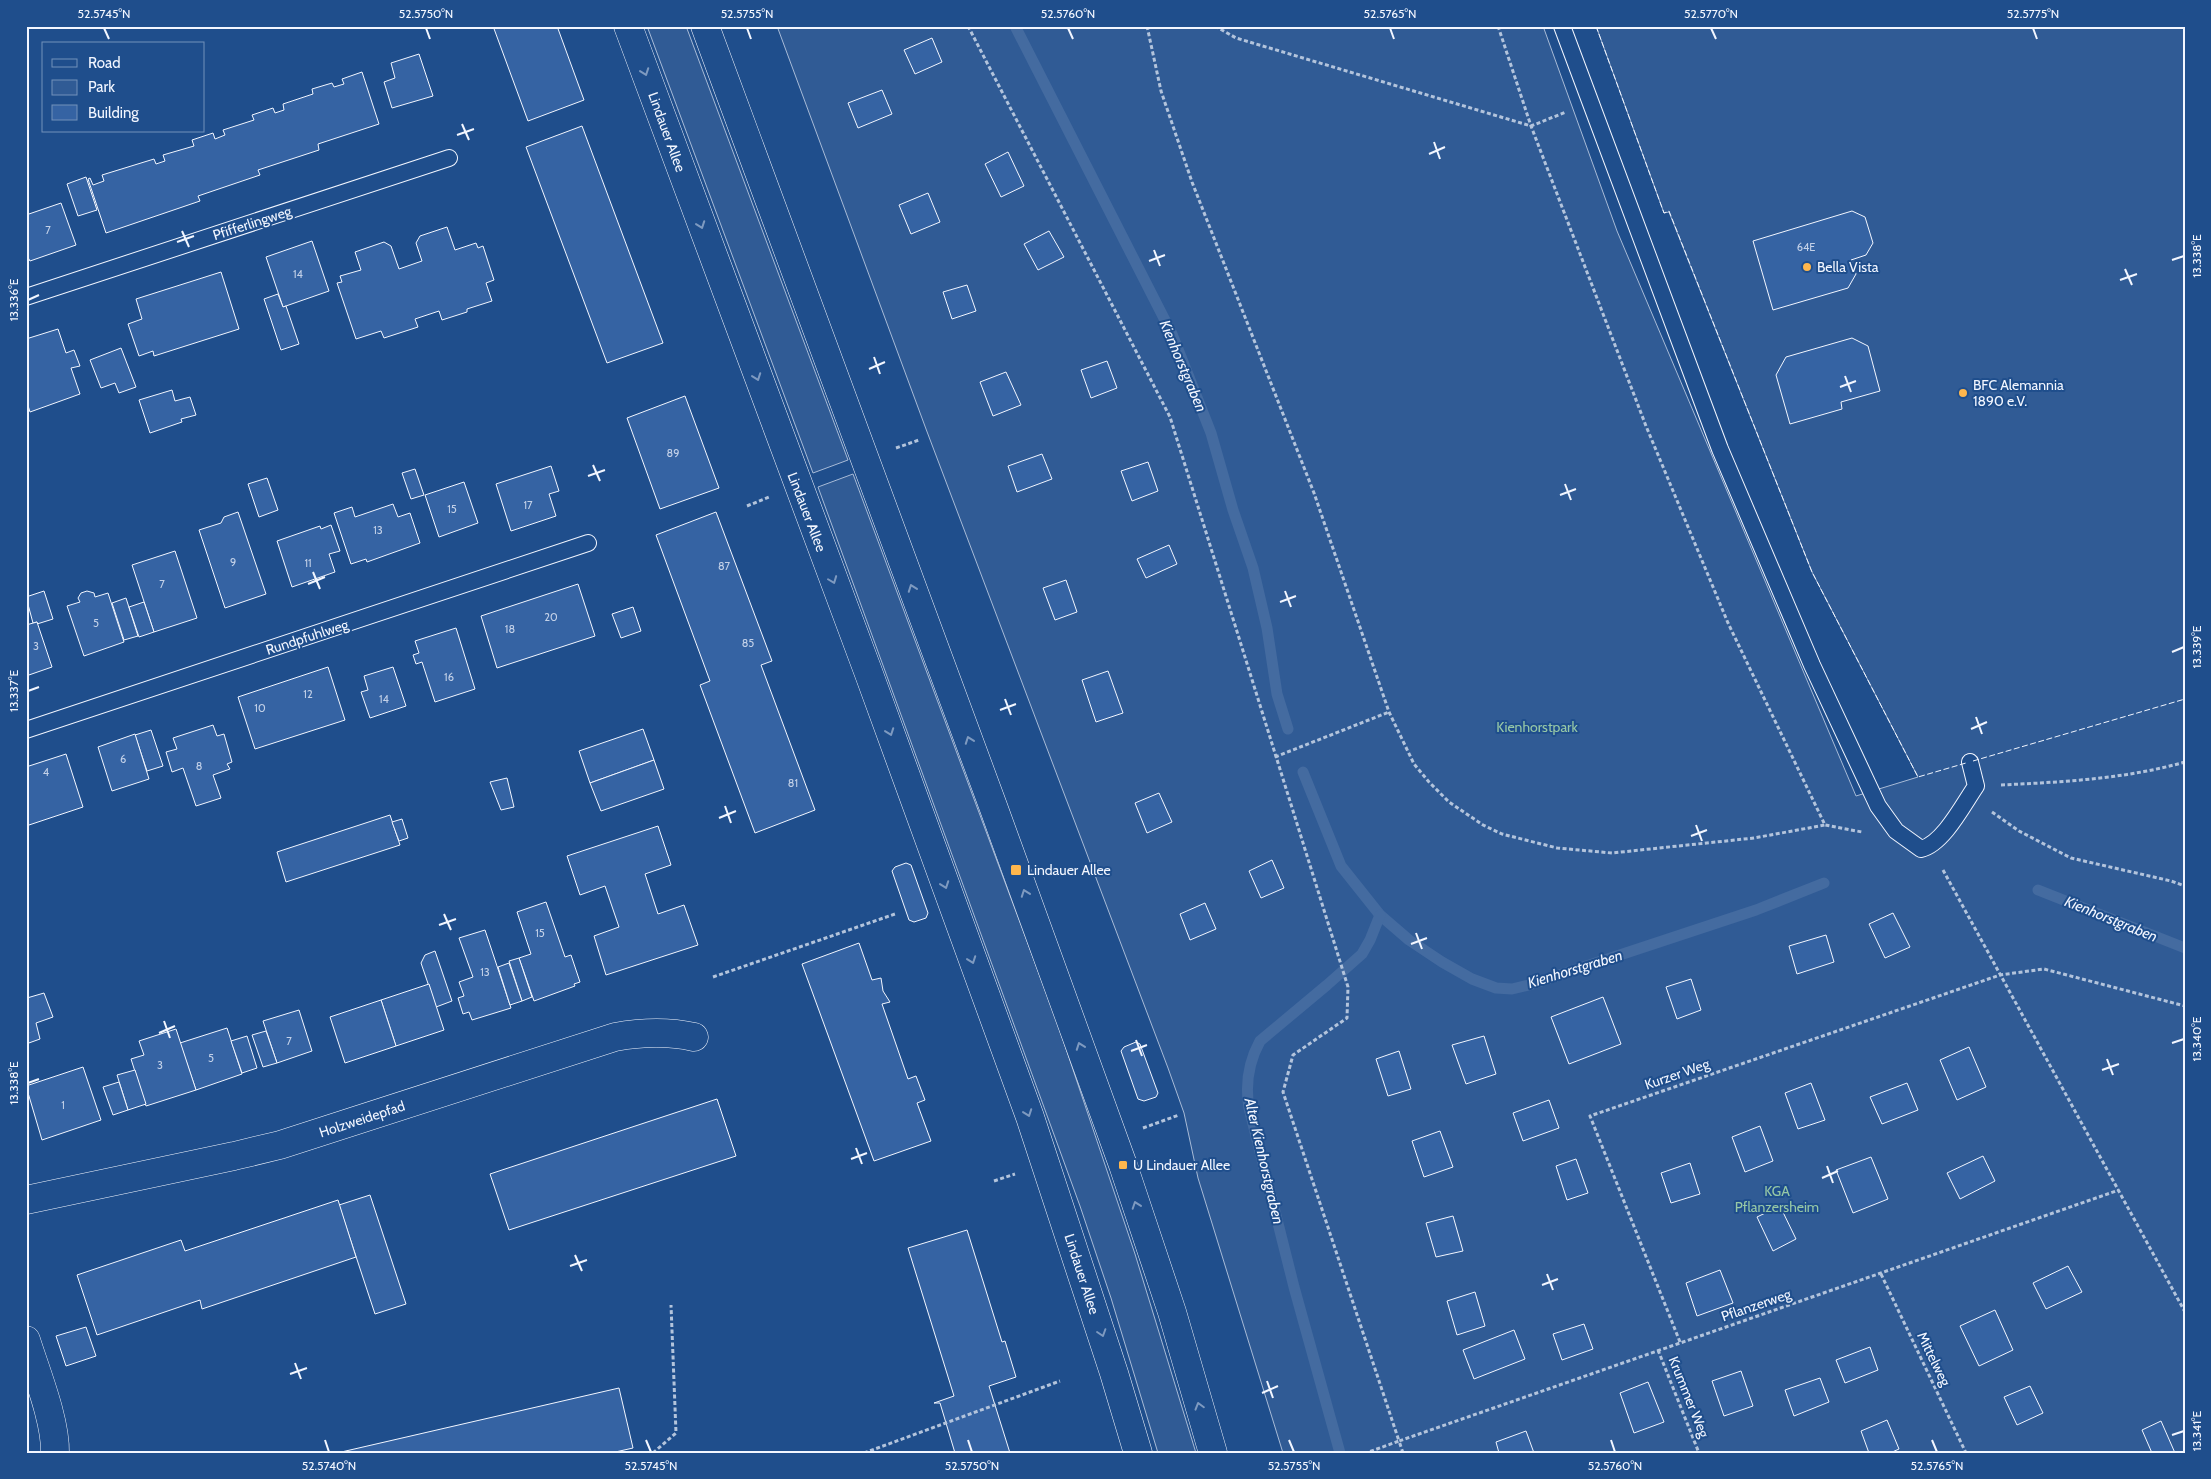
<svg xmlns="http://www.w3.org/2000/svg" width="2211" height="1479" font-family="Cabin,sans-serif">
	<rect width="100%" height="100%" fill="#1f4e8c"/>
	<!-- green -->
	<g fill="#305b95" stroke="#a8bbd7">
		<path d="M647,26H686L848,460L813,473Z"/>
		<path d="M777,26H1543L1617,231L1856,796L1918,777L1812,572L1669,212L1664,213L1596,26H2185V1453H1283L1198,1178L1184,1113L1168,1068L926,429Z"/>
		<path d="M853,474L1057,1022L1135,1254L1196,1453H1158L1111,1298L1080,1206L818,487Z"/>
	</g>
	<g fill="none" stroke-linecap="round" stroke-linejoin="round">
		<!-- stream -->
		<g stroke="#446ba0" stroke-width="11">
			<path d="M1015,26L1172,334L1211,433L1233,510L1253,568L1267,628L1277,694L1288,729"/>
			<path d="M1303,772L1341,866L1380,915L1409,940L1442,962L1472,979L1496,988L1512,989L1529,985L1756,910L1824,883"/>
			<path d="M2038,890L2185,948"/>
			<path d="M1340,1453L1294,1287L1249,1108C1245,1084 1248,1063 1260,1041L1327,985L1362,954L1370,940L1380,915"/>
		</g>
	</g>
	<!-- building -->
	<g fill="#3563a3" stroke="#f2f6ff">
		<path d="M493,26H557L584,100L528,121Z"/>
		<path d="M932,38L942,62L915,74L904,50Z"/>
		<path d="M419,54L433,96L392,108L384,82L395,78L391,63Z"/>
		<path d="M362,72L379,124L318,144L319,150L258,170L260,175L198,196L200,201L106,233L88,179L90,178L93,185L104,181L102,175L154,159L156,164L165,161L163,155L194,146L192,140L213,133L215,139L225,135L223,130L254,120L252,115L273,108L275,113L284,110L283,104L313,94L312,89L332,83L334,87L344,84L342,79Z"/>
		<path d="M882,90L892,114L858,128L848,103Z"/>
		<path d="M582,126L663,343L607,363L526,147Z"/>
		<path d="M1008,152L1024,186L1001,197L985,164Z"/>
		<path d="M86,177L97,210L78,216L67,184Z"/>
		<path d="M928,193L940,222L911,234L899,205Z"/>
		<path d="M61,203L76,245L30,261L26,254V215Z"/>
		<path d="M1852,211L1865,217L1873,243L1866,255L1851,260L1856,274L1848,288L1773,310L1753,241Z"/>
		<path d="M447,227L455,250L476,243L478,248L483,246L494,280L486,283L492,301L467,309V312L442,320L439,311L415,319L418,327L384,338L381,331L356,339L337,283L342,282L340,276L361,270L355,252L384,242L391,246L399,269L422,261L416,243L420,236Z"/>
		<path d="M1049,231L1064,257L1038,270L1024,244Z"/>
		<path d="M312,241L329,291L283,307L266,257Z"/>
		<path d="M221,272L239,329L154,356L153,351L139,356L128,324L142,319L136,299Z"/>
		<path d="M967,285L976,311L952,319L943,292Z"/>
		<path d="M278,294L283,307L286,306L299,344L281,350L264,299Z"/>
		<path d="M58,329L66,353L74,350L80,366L71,368L80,394L30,412L26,399V339Z"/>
		<path d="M1852,338L1868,346L1880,391L1841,402L1842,409L1790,424L1776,375L1786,357Z"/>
		<path d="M121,348L136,387L119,393L115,383L101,388L90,360Z"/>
		<path d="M1107,361L1117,388L1091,398L1081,370Z"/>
		<path d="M1006,372L1021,405L993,416L980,382Z"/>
		<path d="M172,390L175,401L190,397L196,415L181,419L182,422L150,433L139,400Z"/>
		<path d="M685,396L719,488L660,509L627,418Z"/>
		<path d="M1042,454L1052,479L1017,492L1008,466Z"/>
		<path d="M1148,462L1158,491L1132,501L1121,471Z"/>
		<path d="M551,466L559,491L549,494L556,516L511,531L496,484Z"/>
		<path d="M415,469L424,495L411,499L402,473Z"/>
		<path d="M267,478L278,510L259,517L248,484Z"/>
		<path d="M464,482L478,523L439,537L425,495Z"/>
		<path d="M393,504L398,517L410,513L420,543L367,562L366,559L351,564L334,513L352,507L355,517Z"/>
		<path d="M238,512L266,594L225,608L199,530L221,523L224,517Z"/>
		<path d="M716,512L772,661L761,665L815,810L755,833L700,685L710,681L656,535Z"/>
		<path d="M331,525L340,551L329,554L335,572L292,587L277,541L320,526L321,529Z"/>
		<path d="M1169,545L1177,564L1146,578L1137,559Z"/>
		<path d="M175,551L197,618L154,632L132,565Z"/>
		<path d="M1066,580L1077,612L1055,620L1043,588Z"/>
		<path d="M578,584L595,636L497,668L481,616Z"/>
		<path d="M44,591L53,619L37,624V622L33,623L26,597Z"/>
		<path d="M87,591L94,593L95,597L108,593L124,642L84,656L67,606L80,602L78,598L81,593Z"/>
		<path d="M126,598L138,636L124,640L112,603Z"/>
		<path d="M144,602L154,632L139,637L129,607Z"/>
		<path d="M633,607L641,631L621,638L612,614Z"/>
		<path d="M37,622L52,667L26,676V625Z"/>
		<path d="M456,628L475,689L435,702L422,662L416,664L413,655L419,653L415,641Z"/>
		<path d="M328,667L345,720L255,749L238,697Z"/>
		<path d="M393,667L406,706L370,718L361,692L368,690L364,676Z"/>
		<path d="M1108,671L1123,713L1096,722L1082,680Z"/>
		<path d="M213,725L217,736L224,734L232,762L227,764L230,769L213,775L221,798L196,806L183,768L172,772L166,752L177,749L173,738Z"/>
		<path d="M643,729L654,760L590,783L579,751Z"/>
		<path d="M151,730L163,766L147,771L135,735Z"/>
		<path d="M135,734L149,779L112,791L98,747Z"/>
		<path d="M66,754L83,807L26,826V767Z"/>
		<path d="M654,760L664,789L601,811L590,783Z"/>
		<path d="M507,778L514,807L501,810L490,782Z"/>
		<path d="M1159,793L1172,822L1147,833L1135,803Z"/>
		<path d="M390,815L400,845L286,882L277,852Z"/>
		<path d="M402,819L408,838L399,841L392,822Z"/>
		<path d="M658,826L671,865L645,874L658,914L684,905L698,945L606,975L594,936L619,927L605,886L580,895L567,856Z"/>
		<path d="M1272,860L1284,888L1261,898L1249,871Z"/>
		<path d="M906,863L911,865L928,913L926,918L914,922L909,920L892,871L895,867Z"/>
		<path d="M546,902L565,957L571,955L580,982L574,984L575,986L534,1001L519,958L531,954L517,912Z"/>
		<path d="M1205,903L1216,929L1190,940L1180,914Z"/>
		<path d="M1893,913L1910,947L1885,958L1869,924Z"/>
		<path d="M485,930L511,1008L472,1020L469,1012L463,1014L458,998L464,996L459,982L473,977L459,938Z"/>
		<path d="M1826,935L1834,962L1797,974L1789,946Z"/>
		<path d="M859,943L872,980L881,978L883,991L890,1002L882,1004L908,1079L916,1076L925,1100L917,1103L931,1141L874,1161L802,964Z"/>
		<path d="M435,951L452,1001L436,1007L421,963L425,955Z"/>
		<path d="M519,958L532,997L522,1001L509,961Z"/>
		<path d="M509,963L522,1001L510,1005L498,967Z"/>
		<path d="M1691,979L1701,1010L1677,1019L1666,987Z"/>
		<path d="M429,984L444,1030L396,1046L381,1000Z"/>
		<path d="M44,993L53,1017L36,1023L40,1039L26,1044V997L27,998Z"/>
		<path d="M1603,997L1621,1044L1569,1064L1551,1017Z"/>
		<path d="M381,1000L396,1046L345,1063L330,1017Z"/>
		<path d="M299,1010L312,1051L277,1063L263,1021Z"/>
		<path d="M227,1028L242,1074L196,1090L180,1043Z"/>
		<path d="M176,1029L196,1090L146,1106L131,1059L144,1055L139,1041Z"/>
		<path d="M266,1031L277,1063L263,1067L252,1035Z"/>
		<path d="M247,1036L257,1068L242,1073L231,1041Z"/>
		<path d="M1484,1036L1496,1074L1466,1084L1452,1045Z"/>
		<path d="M1136,1042L1140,1044L1158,1093L1156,1097L1144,1101L1138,1099L1121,1051L1124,1047Z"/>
		<path d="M1969,1047L1986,1087L1957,1100L1940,1060Z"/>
		<path d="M1399,1051L1411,1089L1388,1096L1376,1059Z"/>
		<path d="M83,1067L101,1120L42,1140L26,1086Z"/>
		<path d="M135,1070L146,1104L128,1110L117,1075Z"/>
		<path d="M119,1082L128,1110L113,1115L103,1087Z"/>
		<path d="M1811,1083L1825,1120L1798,1129L1785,1093Z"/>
		<path d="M1907,1083L1918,1110L1882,1124L1870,1097Z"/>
		<path d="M717,1099L736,1156L509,1230L490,1174Z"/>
		<path d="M1549,1100L1559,1128L1523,1141L1513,1113Z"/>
		<path d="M1760,1126L1773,1161L1745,1172L1732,1137Z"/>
		<path d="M1440,1131L1453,1167L1424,1177L1412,1141Z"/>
		<path d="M1983,1156L1995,1181L1960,1199L1947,1173Z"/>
		<path d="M1871,1157L1888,1199L1853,1213L1836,1170Z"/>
		<path d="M1576,1159L1588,1193L1567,1200L1556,1166Z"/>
		<path d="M1690,1163L1700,1194L1671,1203L1661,1173Z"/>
		<path d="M370,1195L406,1304L375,1314L339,1205Z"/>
		<path d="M338,1200L356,1257L202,1309L200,1300L97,1335L77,1275L181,1240L185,1251Z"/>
		<path d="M1780,1206L1796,1239L1773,1251L1757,1217Z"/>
		<path d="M1453,1216L1463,1251L1436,1257L1426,1223Z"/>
		<path d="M967,1230L1002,1342L1005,1341L1016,1377L989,1386L1010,1453H955L940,1403H934L954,1396L908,1248Z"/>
		<path d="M2068,1266L2082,1292L2046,1309L2033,1283Z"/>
		<path d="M1720,1270L1733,1303L1697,1316L1686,1283Z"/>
		<path d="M1475,1292L1485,1326L1457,1335L1447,1301Z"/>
		<path d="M1995,1310L2013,1350L1979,1366L1960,1326Z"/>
		<path d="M1584,1324L1593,1349L1562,1360L1553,1334Z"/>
		<path d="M86,1327L96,1356L66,1366L56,1336Z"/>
		<path d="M1514,1330L1525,1359L1474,1379L1463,1350Z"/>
		<path d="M1870,1347L1878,1370L1845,1383L1836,1360Z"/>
		<path d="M1741,1371L1753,1406L1724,1416L1712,1381Z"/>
		<path d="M1820,1378L1829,1402L1794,1416L1785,1390Z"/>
		<path d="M1648,1382L1664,1422L1634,1433L1620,1393Z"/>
		<path d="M2030,1386L2043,1413L2017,1425L2004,1397Z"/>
		<path d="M619,1388L633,1448L611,1453H337Z"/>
		<path d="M1887,1420L1899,1449L1890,1453H1869L1861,1431Z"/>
		<path d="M2161,1421L2175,1453H2152L2142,1430Z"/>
		<path d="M1526,1431L1534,1453H1499L1496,1442Z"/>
	</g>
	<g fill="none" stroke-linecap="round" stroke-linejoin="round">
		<defs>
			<g id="lane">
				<path d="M1562,26L1720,449L1812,665L1878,806L1896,831L1921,849C1943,844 1963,805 1976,786L1970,762"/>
				<path d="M26,297L449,158"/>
				<path d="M26,730L588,543"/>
			</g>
			<g id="street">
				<path d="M26,1200L234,1156L280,1145L615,1037C643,1032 667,1031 694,1037"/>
				<path d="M26,1340C36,1372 56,1421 55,1453"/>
			</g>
			<g id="secondary">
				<path d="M628,26L869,674L1030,1117L1114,1373L1138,1453"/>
				<path d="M705,26L993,806L1123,1165L1172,1312L1213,1453"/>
			</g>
		</defs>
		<!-- lane casing -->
		<use href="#lane" stroke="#f2f6ff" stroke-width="18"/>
		<!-- street casing -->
		<use href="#street" stroke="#f2f6ff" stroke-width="29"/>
		<!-- secondary casing -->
		<use href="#secondary" stroke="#f2f6ff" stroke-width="29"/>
		<!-- path -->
		<g stroke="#b3c4dc" stroke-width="3" stroke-dasharray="4 2.5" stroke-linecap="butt">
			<path d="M968,26L1170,417L1348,987L1347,1018L1293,1055L1283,1092L1399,1441L1366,1453"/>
			<path d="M1147,26L1161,91L1192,182L1314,493L1389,712L1414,764L1429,782L1449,802L1483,825L1502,834L1557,848L1612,853L1754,838L1825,825"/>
			<path d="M1215,26L1236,38L1531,126L1566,112"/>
			<path d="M1498,26L1531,126L1646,426L1728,623L1825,825L1862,832"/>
			<path d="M896,448L919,440"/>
			<path d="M747,506L769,497"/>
			<path d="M1275,757L1389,712"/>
			<path d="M2001,785C2063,782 2125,779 2185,762"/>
			<path d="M1992,812L2019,831L2071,858L2171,881L2185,886"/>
			<path d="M1943,870L2185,1312"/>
			<path d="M713,977L895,914"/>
			<path d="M1143,1128L1179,1115"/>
			<path d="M994,1181L1015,1174"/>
			<path d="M1881,1274L1966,1453"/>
			<path d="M1680,1342L1590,1116L2000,975L2044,969L2185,1006"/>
			<path d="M1658,1350L1699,1453"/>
			<path d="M653,1453L676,1433L671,1305"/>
			<path d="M864,1453L1060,1381"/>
			<path d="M1403,1453L1399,1441L2119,1190"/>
		</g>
		<!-- lane -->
		<use href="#lane" stroke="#1f4e8c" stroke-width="16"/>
		<!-- street -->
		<use href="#street" stroke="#1f4e8c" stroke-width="28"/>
		<!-- secondary -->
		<use href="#secondary" stroke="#1f4e8c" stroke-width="28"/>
		<!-- fence -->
		<g stroke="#f2f6ff" stroke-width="1" stroke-dasharray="6 2.5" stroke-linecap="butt">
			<path d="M1596,26L1664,213L1669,211L1812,572L1918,777L1966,763"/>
			<path d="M1973,761L2185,699"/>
		</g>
	</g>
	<!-- one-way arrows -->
	<defs><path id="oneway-chevron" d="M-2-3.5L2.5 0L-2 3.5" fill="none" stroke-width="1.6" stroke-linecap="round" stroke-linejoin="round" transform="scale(1.25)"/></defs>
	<g stroke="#7e9ac0">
		<use href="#oneway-chevron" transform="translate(645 72) rotate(70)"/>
		<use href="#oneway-chevron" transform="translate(701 225) rotate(70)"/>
		<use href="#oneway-chevron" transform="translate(757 377) rotate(70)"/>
		<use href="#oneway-chevron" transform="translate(833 580) rotate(69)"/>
		<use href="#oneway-chevron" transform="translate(912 588) rotate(-110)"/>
		<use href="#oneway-chevron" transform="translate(890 732) rotate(70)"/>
		<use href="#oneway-chevron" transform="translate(969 740) rotate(-110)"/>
		<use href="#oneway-chevron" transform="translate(945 885) rotate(70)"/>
		<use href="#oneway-chevron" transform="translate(1025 893) rotate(-110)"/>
		<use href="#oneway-chevron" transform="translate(972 960) rotate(70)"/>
		<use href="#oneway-chevron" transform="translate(1080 1046) rotate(-110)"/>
		<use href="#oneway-chevron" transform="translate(1028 1113) rotate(70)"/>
		<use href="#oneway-chevron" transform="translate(1136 1205) rotate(-109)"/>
		<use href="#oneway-chevron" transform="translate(1102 1333) rotate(72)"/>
		<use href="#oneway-chevron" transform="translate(1199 1406) rotate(-106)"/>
	</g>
	<!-- ticks -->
	<path fill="none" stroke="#f2f6ff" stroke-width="2" d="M104,28L109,39M426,28L430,39M747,28L751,39M1068,28L1073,39M1390,28L1394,39M1711,28L1716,39M2033,28L2037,39M462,124L469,140M457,135L474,129M1434,142L1440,159M1429,154L1445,147M182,231L189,247M177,242L194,236M1154,250L1160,266M2172,260L2184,256M1149,261L1165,255M2125,269L2132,285M2120,280L2137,274M28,300L39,295M874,357L880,374M869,369L885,362M1845,376L1851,392M1840,387L1856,381M593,465L600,481M588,476L605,470M1565,484L1571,500M1560,495L1576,489M313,572L320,589M308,584L325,577M1285,591L1291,607M1280,602L1296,596M2172,652L2184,647M28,691L39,687M1005,699L1011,715M1000,710L1016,704M1976,717L1982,734M1971,729L1987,722M725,806L731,823M719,818L736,811M1696,825L1702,841M1691,836L1707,830M444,914L451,930M439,925L456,919M1416,933L1422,949M1411,944L1427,938M164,1021L170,1038M159,1033L175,1026M1136,1040L1142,1056M2172,1043L2184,1039M1131,1051L1147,1045M2107,1059L2113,1075M2102,1070L2119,1064M28,1083L39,1079M856,1148L862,1164M851,1159L867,1153M1827,1166L1833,1183M1822,1178L1838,1171M575,1255L582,1271M570,1266L587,1260M1547,1274L1553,1290M1542,1285L1558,1279M295,1363L301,1379M290,1374L307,1368M1267,1381L1273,1398M1262,1393L1278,1386M2172,1435L2184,1431M325,1440L329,1452M646,1440L651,1452M968,1440L972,1452M1289,1440L1294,1452M1611,1440L1615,1452M1932,1440L1937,1452"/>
	<!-- markers -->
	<g fill="#ffb74d" stroke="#1f4e8c" stroke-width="2">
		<circle cx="1807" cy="267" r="5"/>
		<circle cx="1963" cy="393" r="5"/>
		<rect x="1010" y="864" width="12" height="12" rx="2.5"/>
		<rect x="1118" y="1160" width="10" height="10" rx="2.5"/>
	</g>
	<g text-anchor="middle" stroke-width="4" stroke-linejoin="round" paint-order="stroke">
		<!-- number labels -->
		<g font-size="11" fill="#c3d1e8">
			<text x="48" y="234">7</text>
			<text x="1806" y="251">64E</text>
			<text x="298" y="278">14</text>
			<text x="673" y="457">89</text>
			<text x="528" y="509">17</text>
			<text x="452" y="513">15</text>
			<text x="378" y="534">13</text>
			<text x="233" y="566">9</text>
			<text x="308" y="567">11</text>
			<text x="724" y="570">87</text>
			<text x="162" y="588">7</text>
			<text x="551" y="621">20</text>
			<text x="96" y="627">5</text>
			<text x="510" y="633">18</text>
			<text x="748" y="647">85</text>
			<text x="36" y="650">3</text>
			<text x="449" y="681">16</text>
			<text x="308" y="698">12</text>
			<text x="384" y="703">14</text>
			<text x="260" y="712">10</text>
			<text x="123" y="763">6</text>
			<text x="199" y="770">8</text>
			<text x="46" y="776">4</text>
			<text x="793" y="787">81</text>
			<text x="540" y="937">15</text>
			<text x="485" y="976">13</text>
			<text x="289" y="1045">7</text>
			<text x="211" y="1062">5</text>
			<text x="160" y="1069">3</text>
			<text x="63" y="1109">1</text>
		</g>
		<!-- street labels -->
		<g font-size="14" fill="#f2f6ff" stroke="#1f4e8c">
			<text transform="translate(667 132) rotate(70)" y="5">Lindauer Allee</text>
			<text transform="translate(252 223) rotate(-18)" y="5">Pfifferlingweg</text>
			<text transform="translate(807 512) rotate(69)" y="5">Lindauer Allee</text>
			<text transform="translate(307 637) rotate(-18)" y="5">Rundpfuhlweg</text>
			<text transform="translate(1677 1074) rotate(-19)" y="5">Kurzer Weg</text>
			<text transform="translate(362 1119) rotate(-18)" y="5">Holzweidepfad</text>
			<text transform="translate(1082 1274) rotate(72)" y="5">Lindauer Allee</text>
			<text transform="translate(1756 1305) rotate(-19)" y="5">Pflanzerweg</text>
			<text transform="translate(1934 1359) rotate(64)" y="5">Mittelweg</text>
			<text transform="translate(1689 1397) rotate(68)" y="5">Krummer Weg</text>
		</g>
		<!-- poi labels -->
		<g font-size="14" fill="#f2f6ff" stroke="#1f4e8c" text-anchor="start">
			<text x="1817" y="272">Bella Vista</text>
			<text x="1973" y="390">BFC Alemannia<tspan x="1973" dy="16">1890 e.V.</tspan></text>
			<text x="1027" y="875">Lindauer Allee</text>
			<text x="1133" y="1170">U Lindauer Allee</text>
		</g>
		<!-- park labels -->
		<g font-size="14" fill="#97c8a6" stroke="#1f4e8c">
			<text x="1537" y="732">Kienhorstpark</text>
			<text x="1777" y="1196">KGA<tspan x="1777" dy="16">Pflanzersheim</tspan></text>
		</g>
		<!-- water labels -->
		<g font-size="15" font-style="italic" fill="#f2f6ff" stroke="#1f4e8c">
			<text transform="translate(1183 366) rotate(67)" y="5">Kienhorstgraben</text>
			<text transform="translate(2111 919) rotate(22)" y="5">Kienhorstgraben</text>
			<text transform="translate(1575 969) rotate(-17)" y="5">Kienhorstgraben</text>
			<text transform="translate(1264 1161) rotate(77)" y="5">Alter Kienhorstgraben</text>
		</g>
	</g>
	<!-- border -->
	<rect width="2211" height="1479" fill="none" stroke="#1f4e8c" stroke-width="55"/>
	<!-- legend -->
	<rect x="42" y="42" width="162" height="90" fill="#1f4e8c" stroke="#7391ba"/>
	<rect x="52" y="59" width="25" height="8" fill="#1f4e8c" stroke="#7391ba"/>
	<text x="88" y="68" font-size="15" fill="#f2f6ff">Road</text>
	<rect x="52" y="80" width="25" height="15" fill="#305b95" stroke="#7391ba"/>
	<text x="88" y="92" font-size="15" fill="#f2f6ff">Park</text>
	<rect x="52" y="105" width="25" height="15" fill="#3563a3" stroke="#7391ba"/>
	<text x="88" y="118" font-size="15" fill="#f2f6ff">Building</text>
	<rect x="28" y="28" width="2156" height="1424" fill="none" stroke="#f2f6ff" stroke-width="2"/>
	<g font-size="12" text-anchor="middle" fill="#f2f6ff">
		<text x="104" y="18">52.5745°N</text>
		<text x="426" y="18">52.5750°N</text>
		<text x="747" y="18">52.5755°N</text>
		<text x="1068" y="18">52.5760°N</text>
		<text x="1390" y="18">52.5765°N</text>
		<text x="1711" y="18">52.5770°N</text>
		<text x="2033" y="18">52.5775°N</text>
		<text transform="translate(2197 256) rotate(-90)" y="4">13.338°E</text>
		<text transform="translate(14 300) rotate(-90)" y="4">13.336°E</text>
		<text transform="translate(2197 647) rotate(-90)" y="4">13.339°E</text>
		<text transform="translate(14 691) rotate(-90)" y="4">13.337°E</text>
		<text transform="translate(2197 1039) rotate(-90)" y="4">13.340°E</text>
		<text transform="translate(14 1083) rotate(-90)" y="4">13.338°E</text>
		<text transform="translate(2197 1431) rotate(-90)" y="4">13.341°E</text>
		<text x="329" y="1470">52.5740°N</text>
		<text x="651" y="1470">52.5745°N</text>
		<text x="972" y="1470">52.5750°N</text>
		<text x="1294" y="1470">52.5755°N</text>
		<text x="1615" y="1470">52.5760°N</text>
		<text x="1937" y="1470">52.5765°N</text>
	</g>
</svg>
